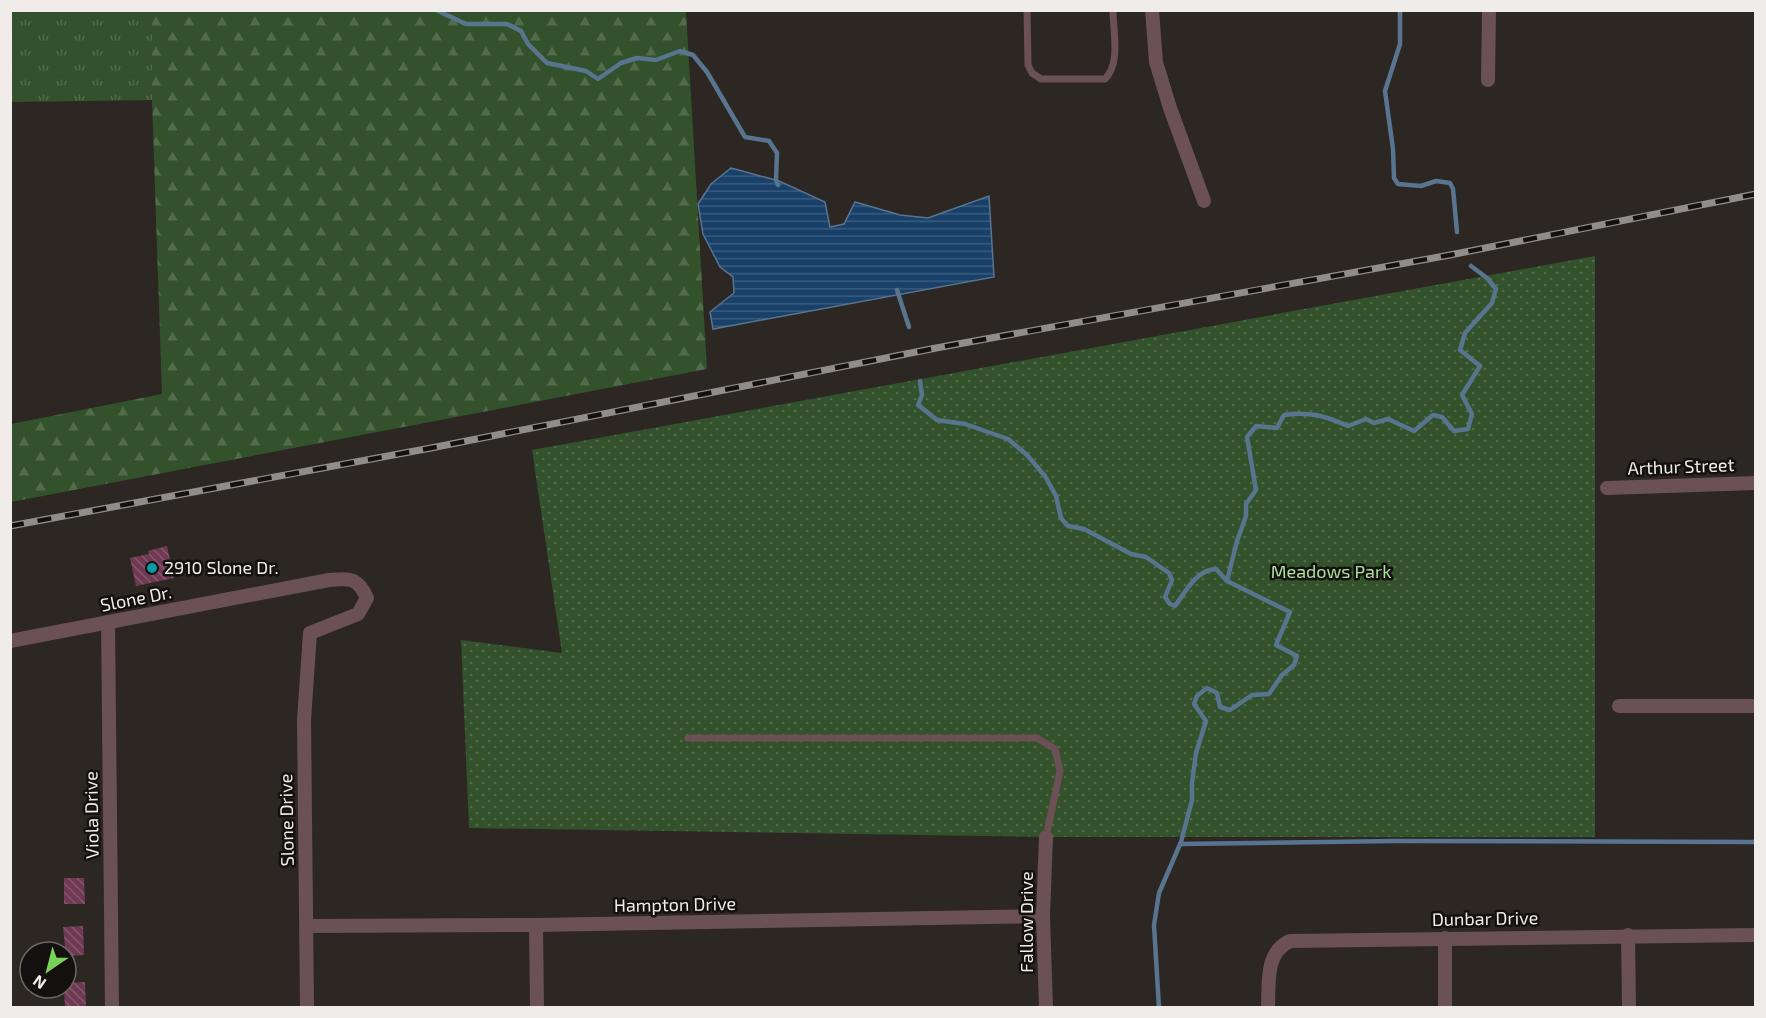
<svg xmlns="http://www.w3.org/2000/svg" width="1766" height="1018" font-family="'Exo 2',sans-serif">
	<defs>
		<pattern id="grass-tufts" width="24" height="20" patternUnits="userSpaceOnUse" patternTransform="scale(1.5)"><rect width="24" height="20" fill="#33522c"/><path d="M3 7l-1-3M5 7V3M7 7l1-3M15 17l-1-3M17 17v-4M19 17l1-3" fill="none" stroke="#516b4b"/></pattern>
		<pattern id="forest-firs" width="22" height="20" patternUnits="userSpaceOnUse" patternTransform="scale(1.5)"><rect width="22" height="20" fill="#33522c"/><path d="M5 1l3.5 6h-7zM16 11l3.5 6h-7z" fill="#516b4b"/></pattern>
		<pattern id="park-dots" width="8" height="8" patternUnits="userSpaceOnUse" patternTransform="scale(1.5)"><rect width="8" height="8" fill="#33522c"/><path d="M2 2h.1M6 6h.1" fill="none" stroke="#516b4b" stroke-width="1.8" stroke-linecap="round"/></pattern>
		<pattern id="water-rules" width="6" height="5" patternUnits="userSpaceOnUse" patternTransform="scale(1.5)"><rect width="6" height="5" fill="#184068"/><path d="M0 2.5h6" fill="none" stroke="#3a5c7e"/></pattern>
		<pattern id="building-back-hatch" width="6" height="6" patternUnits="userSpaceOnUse" patternTransform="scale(1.5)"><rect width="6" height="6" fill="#703953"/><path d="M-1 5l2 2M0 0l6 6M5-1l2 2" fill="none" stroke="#85566c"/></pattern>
	</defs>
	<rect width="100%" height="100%" fill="#2c2723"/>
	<!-- grass -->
	<path fill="url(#grass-tufts)" d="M10,11H152V100L11,102Z"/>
	<!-- forest -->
	<path fill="url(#forest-firs)" d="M152,11H686L707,369L11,502V424L162,394L152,100Z"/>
	<!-- park -->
	<path fill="url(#park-dots)" d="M1595,256V837H1046L469,828L461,640L562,653L532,450Z"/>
	<!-- water -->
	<path fill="url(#water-rules)" stroke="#59748f" stroke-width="1.5" d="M731,168L779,181L825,202L830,227L844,224L855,202L900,215L928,218L989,196L994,277L713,329L710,312L734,293L733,277L720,267L703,234L698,204L711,184Z"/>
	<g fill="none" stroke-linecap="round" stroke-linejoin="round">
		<!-- stream -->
		<g stroke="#59748f" stroke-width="4.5">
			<path d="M436,10L466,24H507L521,31L528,44L547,63L586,71L598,79L621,63L637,58L656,60L680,51L693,55L707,72L745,137L769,141L777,153L776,180L778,185"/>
			<path d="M1400,10V44L1385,91L1393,149L1394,178L1398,184L1421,186L1436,181L1450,183L1453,189L1457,232"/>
			<path d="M897,290L909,327"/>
			<path d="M920,381L922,395L918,405L937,420L965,424L1008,439L1027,455L1045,476L1056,496L1061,518L1068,526L1084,529L1131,554L1146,557L1169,573L1172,580L1165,597L1170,604L1175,606C1186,591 1196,570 1216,569L1227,581L1290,612L1276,645L1297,656L1294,665L1282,675L1269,694L1252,695L1230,710L1220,707L1217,693L1207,688L1197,696L1194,704L1206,721L1196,753L1192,783V800L1181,842L1159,893L1154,925L1159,1008"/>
			<path d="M1227,581L1237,541L1246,516V504L1256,490L1247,437L1256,426L1277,428L1284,415C1308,411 1326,416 1348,426L1366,419L1374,423L1388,419L1414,431L1433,415L1442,417L1454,431L1468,429L1472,414L1462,395L1480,366L1460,350L1465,333L1492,303L1496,289L1487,278L1471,266"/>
			<path d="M1180,844L1395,841L1756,842"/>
		</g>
	</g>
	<!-- building -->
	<g fill="url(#building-back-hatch)">
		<path d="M167,546L174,578L136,586L130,558L149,554L148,551Z"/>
		<path d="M64,878H84L85,904H64Z"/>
		<path d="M83,926L84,955L66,956L63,927Z"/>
		<path d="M85,982L86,1007L65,1008L64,988H66V983Z"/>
	</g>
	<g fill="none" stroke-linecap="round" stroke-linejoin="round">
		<!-- service -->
		<g stroke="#6b5055" stroke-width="7">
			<path d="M1027,10L1028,65L1032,73L1041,79H1105C1121,63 1113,32 1113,10"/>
			<path d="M688,738H1037L1055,749L1060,771L1046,837"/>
		</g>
		<!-- minor -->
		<g stroke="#6b5055" stroke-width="14">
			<path d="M1152,10L1156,62L1170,108L1204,201"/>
			<path d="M1488,80L1489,10"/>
			<path d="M1607,488L1756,483"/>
			<path d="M108,622L112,1008"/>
			<path d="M10,641L329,580C351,578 358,578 367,598L358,614L310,633L304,720L307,1008"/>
			<path d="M1619,706H1756"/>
			<path d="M536,925L537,1008"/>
			<path d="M307,926L536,925L1043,916"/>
			<path d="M1628,935L1629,1008"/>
			<path d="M1046,1008L1043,916L1046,837"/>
			<path d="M1268,1008C1269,983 1265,952 1290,941L1756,935"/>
			<path d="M1445,1008V938"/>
		</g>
		<defs>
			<path id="rail" d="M10,526L431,448L936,348L1450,255L1756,194"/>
		</defs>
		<!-- rail casing -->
		<use href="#rail" stroke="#918d8a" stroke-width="7"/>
		<!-- rail -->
		<use href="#rail" stroke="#13100f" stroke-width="4.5" stroke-dasharray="14" stroke-linecap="butt"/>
	</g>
	<!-- markers -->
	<circle fill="#0f9aa8" stroke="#13100f" stroke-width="2" cx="152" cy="568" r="6"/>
	<g text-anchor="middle" stroke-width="5" stroke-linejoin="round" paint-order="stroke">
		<!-- street labels -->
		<g font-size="18" fill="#f0ecea" stroke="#13100f">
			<text transform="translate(1681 467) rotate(-2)" y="6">Arthur Street</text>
			<text transform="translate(136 599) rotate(-11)" y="6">Slone Dr.</text>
			<text transform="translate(92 815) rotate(-91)" y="6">Viola Drive</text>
			<text transform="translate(287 820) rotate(-91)" y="6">Slone Drive</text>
			<text transform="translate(675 905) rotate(-1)" y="6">Hampton Drive</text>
			<text transform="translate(1485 919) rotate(-1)" y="6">Dunbar Drive</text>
			<text transform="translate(1027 922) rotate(-90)" y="6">Fallow Drive</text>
		</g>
		<!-- poi labels -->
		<g font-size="18" fill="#f0ecea" stroke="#13100f" text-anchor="start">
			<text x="164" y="574">2910 Slone Dr.</text>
		</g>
		<!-- park labels -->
		<g font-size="18" fill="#a8e29b" stroke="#13100f">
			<text x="1331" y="578">Meadows Park</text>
		</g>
	</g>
	<!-- border -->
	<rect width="1766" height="1018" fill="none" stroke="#f0ecea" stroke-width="24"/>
	<!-- north arrow -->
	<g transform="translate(48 970) rotate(215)"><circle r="28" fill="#13100f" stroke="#6b6867" stroke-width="1.5"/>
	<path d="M0-4.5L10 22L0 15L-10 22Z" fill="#78d158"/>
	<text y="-9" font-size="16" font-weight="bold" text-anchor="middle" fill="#f0ecea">N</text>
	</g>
</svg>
